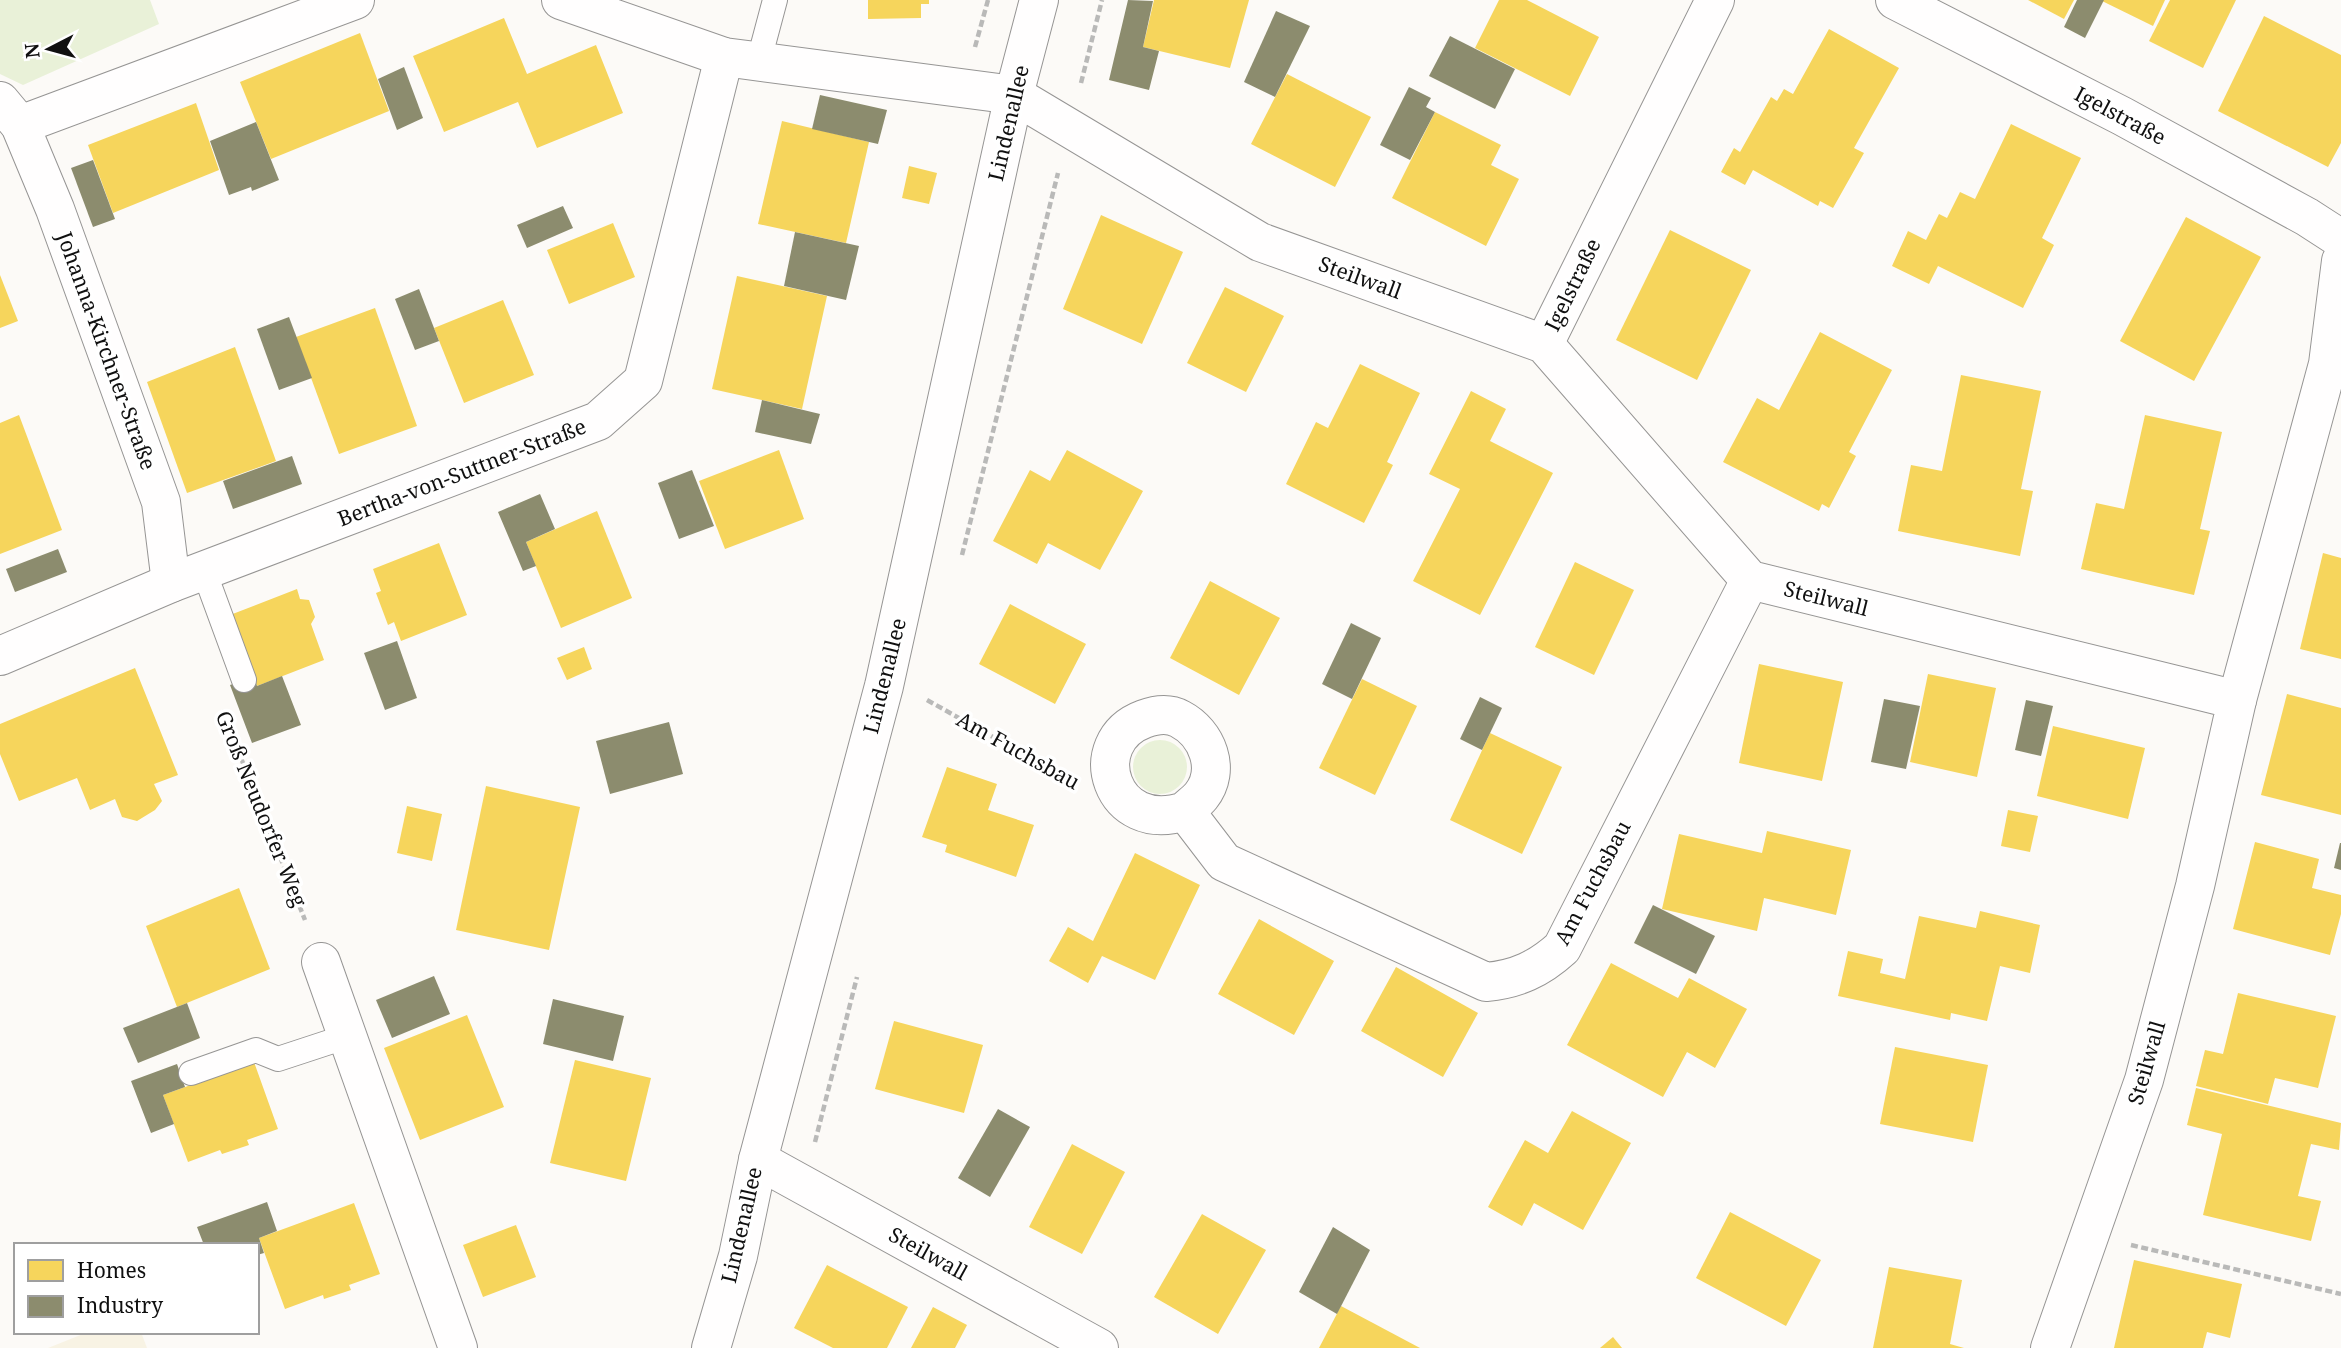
<svg xmlns="http://www.w3.org/2000/svg" width="2341" height="1348" font-family="'Noto Serif',serif">
	<rect width="100%" height="100%" fill="#fcfaf7"/>
	<!-- farmland -->
	<path fill="#f8f3e4" d="M88,1332H141L147,1348H48Z"/>
	<!-- green -->
	<g fill="#e9f1d8">
		<path d="M0,0H150L159,24L23,85L0,74Z"/>
		<circle cx="1160" cy="767" r="27"/>
	</g>
	<!-- homes -->
	<g fill="#f6d55c">
		<path d="M868,0H929V4H921V18L868,19Z"/>
		<path d="M1154,0H1249L1230,68L1143,47Z"/>
		<path d="M1499,0H1527L1599,37L1570,96L1475,48Z"/>
		<path d="M2028,0H2074L2064,19Z"/>
		<path d="M2100,0H2165L2153,26Z"/>
		<path d="M2170,0H2236L2203,68L2149,41Z"/>
		<path d="M2264,16L2341,55V143L2328,167L2218,111Z"/>
		<path d="M504,18L527,74L596,45L623,113L537,148L518,102L444,132L413,56Z"/>
		<path d="M1829,29L1899,68L1854,148L1864,153L1833,208L1820,201L1818,206L1753,170L1745,185L1721,172L1734,148L1740,152L1771,97L1777,101L1784,89L1793,94Z"/>
		<path d="M360,33L389,111L271,159L240,82Z"/>
		<path d="M1287,74L1371,117L1335,187L1251,144Z"/>
		<path d="M196,103L219,170L113,213L88,145Z"/>
		<path d="M1435,112L1501,145L1491,165L1519,179L1486,246L1392,198Z"/>
		<path d="M782,121L869,142L846,243L758,224Z"/>
		<path d="M2011,124L2081,158L2042,238L2054,245L2023,308L1938,266L1929,284L1892,266L1908,231L1926,240L1939,214L1947,218L1960,192L1975,199Z"/>
		<path d="M909,166L937,173L929,204L902,198Z"/>
		<path d="M1101,215L1183,252L1142,344L1063,309Z"/>
		<path d="M2186,217L2261,257L2194,381L2120,341Z"/>
		<path d="M613,223L635,277L569,304L547,250Z"/>
		<path d="M1670,230L1751,270L1697,380L1616,340Z"/>
		<path d="M0,275L18,321L0,328Z"/>
		<path d="M737,276L827,296L802,409L712,389Z"/>
		<path d="M1225,287L1284,316L1246,392L1187,363Z"/>
		<path d="M503,300L534,375L464,403L434,328Z"/>
		<path d="M375,308L417,426L339,454L296,337Z"/>
		<path d="M1820,332L1892,370L1849,452L1856,456L1829,508L1822,504L1819,511L1723,462L1757,398L1779,410Z"/>
		<path d="M235,347L276,461L187,493L147,382Z"/>
		<path d="M1360,364L1420,393L1387,462L1393,465L1364,523L1286,484L1316,422L1328,428Z"/>
		<path d="M1961,375L2041,391L2021,489L2033,491L2020,556L1898,531L1911,465L1942,471Z"/>
		<path d="M1471,391L1506,409L1490,441L1553,473L1480,615L1413,581L1460,489L1429,474Z"/>
		<path d="M19,415L62,530L0,554V423Z"/>
		<path d="M2145,415L2222,432L2200,529L2210,531L2194,595L2081,569L2096,503L2124,509Z"/>
		<path d="M779,450L804,519L725,549L699,481Z"/>
		<path d="M1067,450L1143,491L1100,570L1048,543L1037,564L993,541L1030,470L1050,481Z"/>
		<path d="M597,511L632,598L561,628L526,542Z"/>
		<path d="M439,543L467,615L401,641L394,622L388,625L376,593L381,591L373,569Z"/>
		<path d="M2323,553L2341,558V659L2300,649Z"/>
		<path d="M1575,562L1634,590L1594,675L1535,647Z"/>
		<path d="M1210,581L1280,618L1239,695L1170,658Z"/>
		<path d="M297,589L300,599L309,600L315,617L311,624L324,660L257,686L230,615Z"/>
		<path d="M1010,604L1086,644L1055,704L979,664Z"/>
		<path d="M584,647L592,669L567,680L557,658Z"/>
		<path d="M1759,664L1843,682L1822,781L1739,763Z"/>
		<path d="M135,668L178,775L154,784L162,801L155,810L137,821L122,817L115,799L90,810L77,778L19,801L0,754V724Z"/>
		<path d="M1928,674L1996,688L1977,777L1910,762Z"/>
		<path d="M1362,679L1417,706L1375,795L1319,768Z"/>
		<path d="M2287,694L2341,708V815L2261,795Z"/>
		<path d="M2053,726L2145,748L2128,819L2037,796Z"/>
		<path d="M1490,733L1562,767L1522,854L1450,820Z"/>
		<path d="M947,767L997,784L988,810L1034,825L1016,877L945,852L947,845L922,837Z"/>
		<path d="M486,786L580,807L549,950L456,930Z"/>
		<path d="M407,806L442,814L432,861L397,853Z"/>
		<path d="M2008,810L2038,816L2030,852L2001,846Z"/>
		<path d="M1767,831L1851,850L1836,915L1764,898L1757,931L1662,909L1679,834L1762,853Z"/>
		<path d="M2255,842L2319,859L2312,888L2341,895V914L2330,955L2233,929Z"/>
		<path d="M1135,853L1200,885L1155,980L1102,956L1088,983L1049,961L1068,927L1093,941Z"/>
		<path d="M239,888L270,969L177,1007L146,926Z"/>
		<path d="M1980,911L2040,925L2030,973L2000,966L1987,1021L1951,1013L1950,1020L1838,996L1848,951L1883,959L1880,973L1905,979L1919,916L1976,928Z"/>
		<path d="M1259,919L1334,961L1294,1035L1218,994Z"/>
		<path d="M1611,963L1678,998L1689,978L1747,1009L1715,1068L1687,1052L1663,1097L1567,1045Z"/>
		<path d="M1396,967L1478,1013L1443,1077L1361,1031Z"/>
		<path d="M2238,993L2336,1016L2318,1088L2275,1078L2268,1104L2196,1086L2205,1050L2223,1054Z"/>
		<path d="M467,1015L504,1107L420,1140L384,1048Z"/>
		<path d="M894,1021L983,1045L964,1113L875,1089Z"/>
		<path d="M1895,1047L1988,1065L1973,1142L1880,1124Z"/>
		<path d="M575,1060L651,1078L626,1181L550,1163Z"/>
		<path d="M254,1062L278,1129L247,1140L249,1145L222,1154L220,1150L188,1162L163,1095Z"/>
		<path d="M2196,1088L2341,1123L2339,1150L2311,1144L2298,1196L2321,1201L2311,1241L2203,1215L2222,1134L2187,1125Z"/>
		<path d="M1572,1111L1631,1143L1583,1230L1534,1203L1522,1226L1488,1207L1525,1140L1548,1153Z"/>
		<path d="M1072,1144L1125,1172L1082,1254L1029,1227Z"/>
		<path d="M354,1203L380,1274L349,1285L351,1290L324,1299L323,1295L285,1309L259,1238Z"/>
		<path d="M1730,1212L1821,1260L1786,1326L1696,1278Z"/>
		<path d="M1202,1214L1266,1250L1218,1334L1154,1297Z"/>
		<path d="M516,1225L536,1277L483,1297L463,1245Z"/>
		<path d="M2134,1260L2242,1284L2230,1338L2207,1332L2203,1348H2114Z"/>
		<path d="M827,1265L908,1307L887,1348H833L794,1328Z"/>
		<path d="M1889,1267L1962,1280L1950,1344L1964,1348H1873Z"/>
		<path d="M1341,1306L1420,1348H1319Z"/>
		<path d="M933,1307L967,1325L955,1348H911Z"/>
		<path d="M1613,1337L1622,1348H1600Z"/>
	</g>
	<!-- industry -->
	<g fill="#8c8c6e">
		<path d="M1128,0L1153,1L1143,47L1159,51L1149,90L1109,80Z"/>
		<path d="M2077,0H2104L2085,38L2064,27Z"/>
		<path d="M1276,11L1310,26L1275,97L1244,82Z"/>
		<path d="M1450,36L1515,69L1495,109L1429,76Z"/>
		<path d="M404,67L423,118L397,130L378,79Z"/>
		<path d="M1409,87L1431,98L1426,107L1435,112L1410,160L1380,145Z"/>
		<path d="M820,95L887,110L878,144L812,129Z"/>
		<path d="M256,122L279,180L252,191L251,187L229,195L210,141Z"/>
		<path d="M93,160L115,219L93,227L71,168Z"/>
		<path d="M563,206L573,228L527,248L517,225Z"/>
		<path d="M795,232L859,246L846,300L784,286Z"/>
		<path d="M419,289L439,341L415,350L395,299Z"/>
		<path d="M289,317L312,378L279,390L257,329Z"/>
		<path d="M762,400L820,414L811,444L755,432Z"/>
		<path d="M292,456L302,484L233,509L223,481Z"/>
		<path d="M692,470L714,526L679,539L658,483Z"/>
		<path d="M540,494L555,529L526,542L536,566L523,571L498,512Z"/>
		<path d="M58,549L67,572L15,592L6,569Z"/>
		<path d="M1351,623L1381,638L1352,699L1322,684Z"/>
		<path d="M397,641L417,698L385,710L364,653Z"/>
		<path d="M282,676L301,725L252,743L230,685L254,677L257,686Z"/>
		<path d="M1480,697L1502,708L1482,750L1460,739Z"/>
		<path d="M1884,699L1920,706L1906,769L1871,762Z"/>
		<path d="M2026,700L2053,706L2041,756L2015,750Z"/>
		<path d="M669,722L683,774L610,794L596,741Z"/>
		<path d="M2340,843H2341V870L2334,868Z"/>
		<path d="M1653,905L1715,936L1696,974L1634,943Z"/>
		<path d="M434,976L450,1014L392,1038L376,1000Z"/>
		<path d="M553,999L624,1016L613,1061L543,1044Z"/>
		<path d="M187,1003L200,1038L138,1063L123,1028Z"/>
		<path d="M177,1064L185,1087L163,1095L174,1124L151,1133L131,1081Z"/>
		<path d="M998,1109L1030,1127L990,1197L958,1178Z"/>
		<path d="M267,1202L277,1231L259,1238L264,1253L257,1255V1245H204L197,1227Z"/>
		<path d="M1333,1227L1370,1250L1337,1314L1299,1292Z"/>
	</g>
	<g fill="none" stroke-linecap="round" stroke-linejoin="round">
		<defs>
			<g id="service">
				<path d="M759,60L775,0"/>
				<path d="M204,571L244,680"/>
				<path d="M191,1073L256,1050L278,1059L348,1036"/>
			</g>
			<g id="minor">
				<path d="M561,0L724,57L1014,95L1260,242L1544,344L1750,580L2237,700L2195,886L2144,1080L2050,1348"/>
				<path d="M1895,0L2122,116L2307,217L2341,239"/>
				<path d="M0,101L20,125L55,209L161,502L171,583"/>
				<path d="M20,125L355,0"/>
				<path d="M1544,344L1715,0"/>
				<path d="M0,656L171,583L598,421L643,381L724,57"/>
				<path d="M2237,700L2328,364L2341,261"/>
				<path d="M1185,811C1111,836 1082,742 1144,719C1155,715 1169,713 1180,719C1207,733 1222,770 1201,796C1197,801 1190,806 1185,811L1224,862L1486,982C1517,979 1539,969 1562,948L1750,580"/>
				<path d="M321,962L458,1348"/>
				<path d="M758,1160L1099,1348"/>
				<path d="M711,1348L738,1256L758,1160L884,686L1014,95L1039,0"/>
			</g>
		</defs>
		<!-- service casing -->
		<use href="#service" stroke="#969594" stroke-width="26"/>
		<!-- minor casing -->
		<use href="#minor" stroke="#969594" stroke-width="40"/>
		<!-- path -->
		<g stroke="#b9b9b8" stroke-width="4.5" stroke-dasharray="7 3.5" stroke-linecap="butt">
			<path d="M975,47L988,0"/>
			<path d="M1081,83L1102,0"/>
			<path d="M962,555L1058,173"/>
			<path d="M927,700L1066,778"/>
			<path d="M222,710L305,920"/>
			<path d="M815,1142L857,977"/>
			<path d="M2131,1245L2341,1294"/>
		</g>
		<!-- service -->
		<use href="#service" stroke="#fffefe" stroke-width="24"/>
		<!-- minor -->
		<use href="#minor" stroke="#fffefe" stroke-width="38"/>
	</g>
	<g text-anchor="middle" stroke-width="7" stroke-linejoin="round" paint-order="stroke">
		<!-- street labels -->
		<g font-size="21" fill="#101010" stroke="#fff">
			<text transform="translate(2120 116) rotate(28)" y="7">Igelstraße</text>
			<text transform="translate(1009 123) rotate(-77)" y="7">Lindenallee</text>
			<text transform="translate(1360 278) rotate(20)" y="7">Steilwall</text>
			<text transform="translate(1573 285) rotate(-64)" y="7">Igelstraße</text>
			<text transform="translate(106 351) rotate(70)" y="7">Johanna-Kirchner-Straße</text>
			<text transform="translate(462 473) rotate(-21)" y="7">Bertha-von-Suttner-Straße</text>
			<text transform="translate(1826 599) rotate(14)" y="7">Steilwall</text>
			<text transform="translate(885 676) rotate(-76)" y="7">Lindenallee</text>
			<text transform="translate(1018 751) rotate(29)" y="7">Am Fuchsbau</text>
			<text transform="translate(261 809) rotate(68)" y="7">Groß Neudorfer Weg</text>
			<text transform="translate(1593 883) rotate(-62)" y="7">Am Fuchsbau</text>
			<text transform="translate(2147 1063) rotate(-74)" y="7">Steilwall</text>
			<text transform="translate(742 1225) rotate(-77)" y="7">Lindenallee</text>
			<text transform="translate(928 1254) rotate(29)" y="7">Steilwall</text>
		</g>
	</g>
	<!-- legend -->
	<rect x="14" y="1243" width="245" height="91" fill="#ffffff" stroke="#9f9f9f" stroke-width="2"/>
	<rect x="28" y="1260" width="35" height="21" fill="#f6d55c" stroke="#9f9f9f" stroke-width="2"/>
	<text x="77" y="1278" font-size="21" fill="#101010">Homes</text>
	<rect x="28" y="1296" width="35" height="21" fill="#8c8c6e" stroke="#9f9f9f" stroke-width="2"/>
	<text x="77" y="1313" font-size="21" fill="#101010">Industry</text>
	<!-- north arrow -->
	<g transform="translate(49 49) rotate(264)" stroke="#ffffff" stroke-width="5" paint-order="stroke">
	<path d="M0-5L12 26L0 18L-12 26Z" fill="#101010"/>
	<text y="-10" font-size="19" font-weight="bold" text-anchor="middle" fill="#101010">N</text>
	</g>
</svg>
